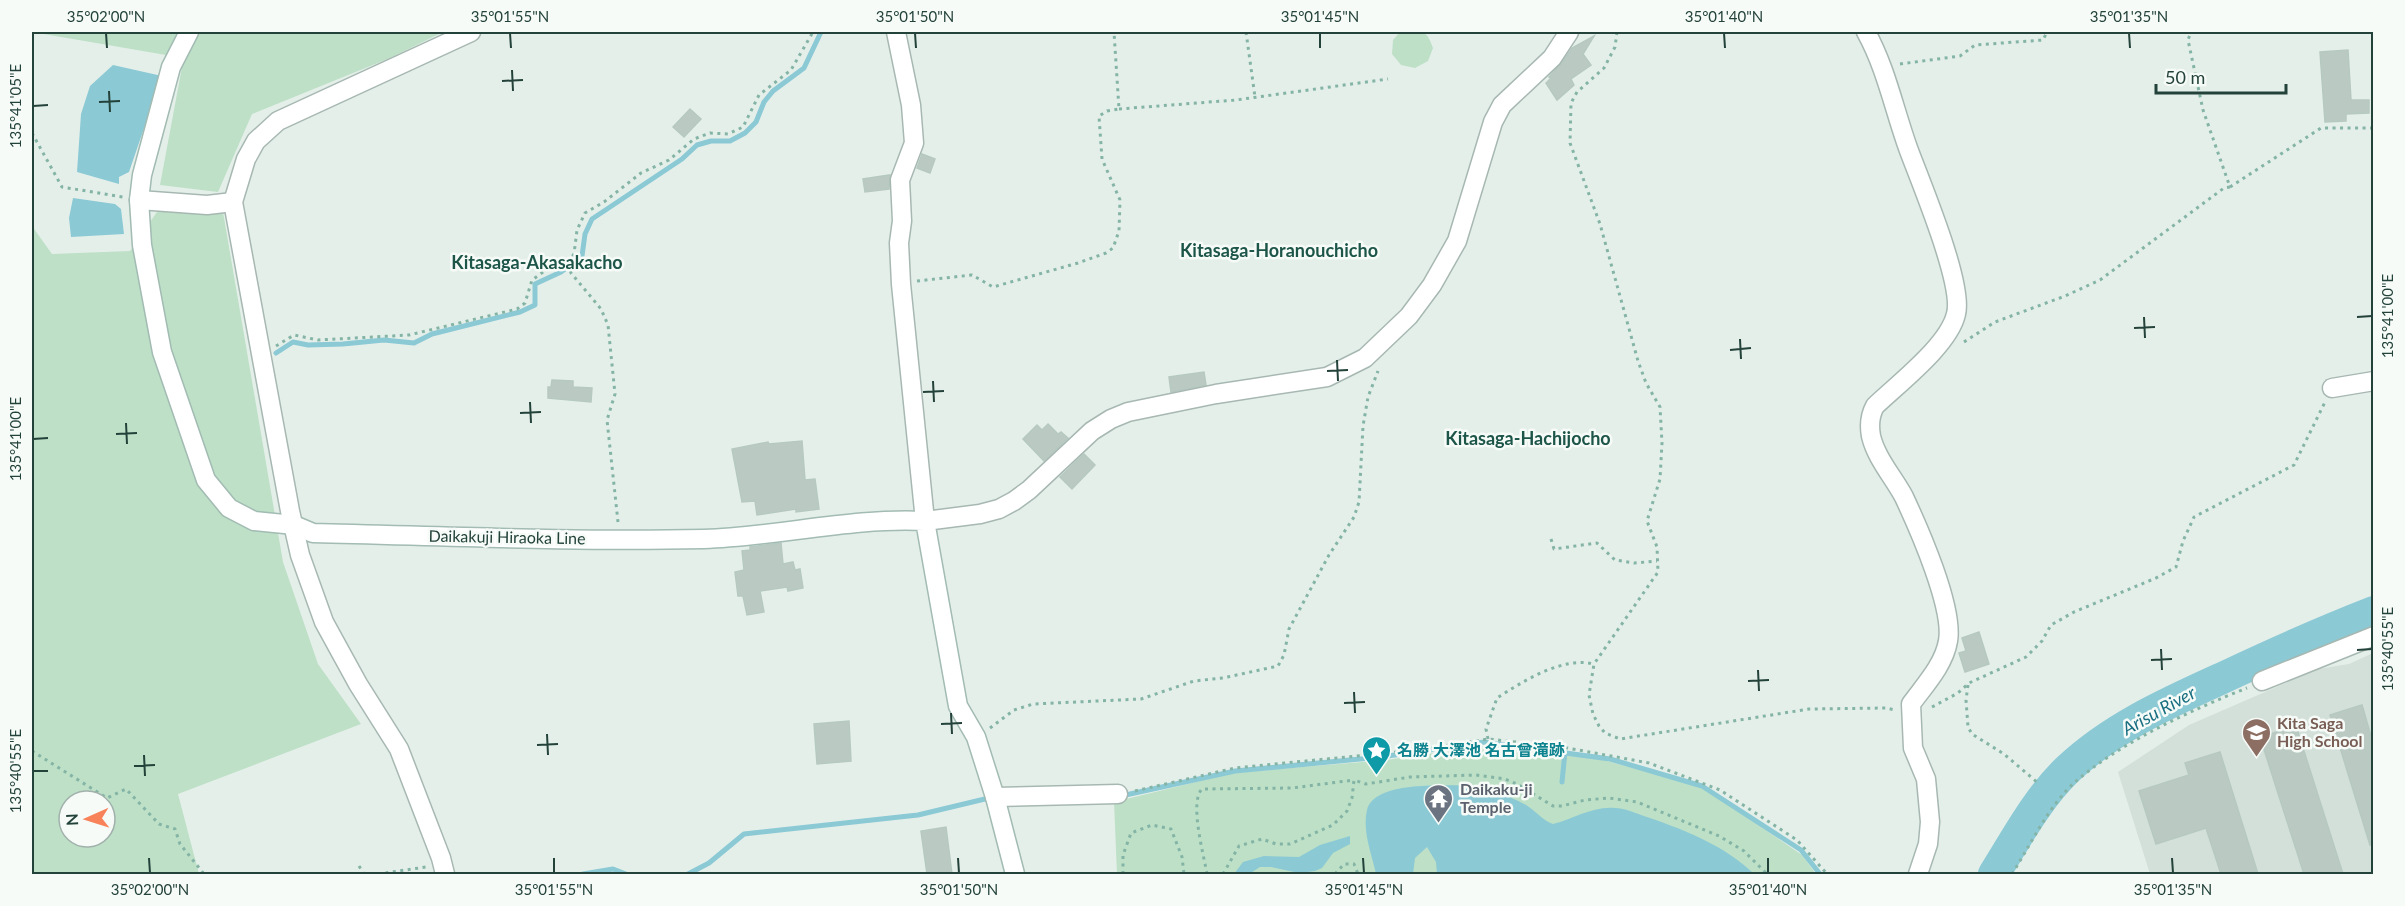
<svg xmlns="http://www.w3.org/2000/svg" width="2405" height="906" font-family="Lato,'Noto Sans JP',sans-serif">
	<rect width="100%" height="100%" fill="#e5efea"/>
	<!-- built -->
	<path fill="#d3dfd9" d="M2373,653V874H2150L2118,772L2189,725L2318,669L2349,664Z"/>
	<!-- green -->
	<g fill="#bde0c7" fill-rule="evenodd">
		<path d="M32,32H180L166,55Z"/>
		<path d="M200,32H443L390,58L252,114L218,192L160,185L182,67Z"/>
		<path d="M1400,32C1420,31 1426,27 1433,48L1428,61L1415,68L1401,65L1392,54L1393,40Z"/>
		<path d="M159,209L223,212L283,562L318,664L361,724L178,794L199,874H32V226L52,254L130,251ZM69,801H105V837H69Z"/>
		<path d="M1489,745L1596,758L1703,787L1802,855L1816,874H1117L1114,802L1233,773L1386,760Z"/>
	</g>
	<!-- water -->
	<g fill="#8bc9d5">
		<path d="M113,65L162,76L129,172L119,177V184L77,172L81,114L90,86Z"/>
		<path d="M73,198L115,204L121,209L124,234L71,237L69,218Z"/>
		<path d="M1466,785C1487,790 1507,794 1526,805C1535,810 1543,821 1553,824C1574,819 1592,806 1615,808C1624,808 1633,812 1641,815C1680,828 1725,845 1754,874H1437L1436,862L1427,847L1415,858L1413,874H1376C1372,854 1362,832 1367,810C1374,781 1442,786 1466,785Z"/>
		<path d="M1350,836V844L1333,853L1322,868L1315,871L1299,873L1271,867H1260L1249,874H1234L1243,862L1264,856L1299,857L1320,845Z"/>
	</g>
	<g fill="none" stroke-linecap="round" stroke-linejoin="round">
		<!-- stream -->
		<g stroke="#8bc9d5" stroke-width="5">
			<path d="M276,353L293,342L308,345L343,344L384,340L414,343L432,334L520,312L535,305V284L561,272L582,256L585,234L592,219L682,159L697,145L711,141H730L745,133L756,122L764,102L773,91L804,68L821,32"/>
			<path d="M1562,782L1565,752"/>
			<path d="M1121,796L1235,771L1381,757L1484,742L1610,759L1702,786L1801,850L1820,874"/>
			<path d="M583,874L613,869L626,874"/>
			<path d="M688,874L709,863L744,834L918,815L989,798"/>
		</g>
		<!-- river -->
		<path stroke="#8bc9d5" stroke-width="32" d="M1994,874C2016,839 2037,799 2067,770C2113,726 2174,700 2231,674C2278,652 2325,631 2374,612"/>
	</g>
	<!-- building -->
	<g fill="#bacac3" stroke="#b6c9c1" stroke-width="1.5">
		<path d="M1594,36L1583,54L1591,65L1571,79L1574,85L1557,100L1546,83L1551,78L1549,77L1561,64L1572,48Z"/>
		<path d="M2348,50L2351,100H2369V113L2346,114V121L2325,122L2320,52Z"/>
		<path d="M690,109L701,119L684,137L673,127Z"/>
		<path d="M922,154L935,159L930,173L917,168Z"/>
		<path d="M890,175L889,189L865,192L863,179Z"/>
		<path d="M1204,372L1206,385L1171,392L1169,377Z"/>
		<path d="M552,380L573,381V387L592,388L591,402L548,398V387H551Z"/>
		<path d="M1048,424L1058,434L1061,432L1068,438L1044,461L1023,439L1037,425L1042,430Z"/>
		<path d="M802,441L805,480L815,479L819,509L796,512V509L757,515L755,501L742,502L732,449L768,442L769,444Z"/>
		<path d="M1084,454L1095,465L1072,489L1060,477Z"/>
		<path d="M781,543L783,564L793,562L795,570L800,569L803,588L788,591L787,587L760,591L764,612L747,615L743,596H738L735,572L744,570L742,551L750,550V547Z"/>
		<path d="M1979,632L1989,664L1965,672L1959,653L1966,651L1962,638Z"/>
		<path d="M2362,705L2373,743V844L2370,845L2330,715Z"/>
		<path d="M849,721L851,761L817,764L814,724Z"/>
		<path d="M2296,726L2343,874H2304L2260,737Z"/>
		<path d="M2220,752L2258,874H2221L2206,828L2156,844L2139,791L2189,775L2185,763Z"/>
		<path d="M946,827L952,874H927L921,831Z"/>
	</g>
	<g fill="none" stroke-linecap="round" stroke-linejoin="round">
		<defs>
			<g id="minor">
				<path d="M896,32L911,105L914,143L900,180L902,221L899,243L901,284L925,521L980,514L999,509L1014,501L1029,490L1092,431L1111,419L1128,412L1216,394L1327,377L1365,358L1409,316L1432,285L1457,241L1493,122L1502,105L1552,58L1569,32"/>
				<path d="M1866,32C1886,68 1894,109 1908,148C1920,181 1964,284 1956,314C1949,345 1899,383 1875,406C1870,415 1869,425 1871,436C1876,458 1894,478 1904,497C1919,529 1954,608 1948,641C1944,665 1924,686 1911,704L1913,748L1926,779L1930,822L1928,844L1918,874"/>
				<path d="M139,200L207,205L233,202"/>
				<path d="M2332,388L2374,381"/>
				<path d="M2262,681L2374,636"/>
				<path d="M995,797L1118,794"/>
				<path d="M445,874L441,858L399,749L358,684L324,622L300,555L290,511L233,202L246,159L256,141L278,121L471,32"/>
			</g>
			<path id="secondary" d="M189,32L171,67L142,175L139,200L142,245L162,352L206,480L229,508L254,521L294,525L313,533C443,536 573,542 704,539C776,537 853,517 925,521L958,706L976,737L995,797L1015,874"/>
		</defs>
		<!-- minor casing -->
		<use href="#minor" stroke="#a7b8b2" stroke-width="21"/>
		<!-- secondary casing -->
		<use href="#secondary" stroke="#a2bbb3" stroke-width="21"/>
		<!-- path -->
		<g stroke="#84b4a5" stroke-width="3" stroke-dasharray="3 4.5" stroke-linecap="butt">
			<path d="M1246,32L1255,97"/>
			<path d="M1617,32L1615,47L1604,68L1577,92L1571,103L1570,143L1600,224L1638,361L1646,383L1660,407L1662,443L1660,479L1647,521L1657,547L1658,572L1594,664L1589,695L1593,714L1599,726L1605,733L1620,739L1809,709L1886,708L1895,710"/>
			<path d="M1900,64L1960,56L1975,45L2043,40L2047,32"/>
			<path d="M1119,109L1236,100L1388,79"/>
			<path d="M32,133L62,187L123,197"/>
			<path d="M2230,187L2321,128H2374"/>
			<path d="M568,264L571,273L601,309L608,325L615,394L607,420L618,522"/>
			<path d="M917,281L972,275L993,287L1078,263L1106,253L1113,248L1119,231L1120,200L1102,159L1099,116L1107,111L1119,109L1114,32"/>
			<path d="M1964,342L1995,322L2065,296L2100,280L2224,188L2230,187L2203,110L2188,40L2191,32"/>
			<path d="M276,346L294,335L318,340L409,335L517,309L525,303L532,280L546,270L567,263L574,254L577,230L585,213L604,202L641,173L669,160L694,139L710,133L728,134L743,127L759,95L791,70L813,32"/>
			<path d="M1551,539L1554,549L1597,543L1615,560L1634,563L1657,561"/>
			<path d="M1968,685L1966,700L1968,727L1972,734L2004,754L2038,783"/>
			<path d="M1932,707L1958,693L1969,683L2026,657L2042,641L2051,625L2074,612L2156,578L2176,567L2183,541L2194,517L2294,465L2325,402"/>
			<path d="M990,728L1014,710L1033,704L1141,699L1194,681L1223,678L1278,666L1284,655L1289,629L1329,555L1354,517L1359,502L1363,426L1368,397L1378,371"/>
			<path d="M1488,739L1486,729L1497,698C1522,682 1562,656 1594,664"/>
			<path d="M32,751L107,798L126,789L159,824L175,829L180,844L204,874"/>
			<path d="M1135,791L1235,768L1417,750L1488,739L1562,747L1649,763L1720,790L1797,840L1827,874"/>
			<path d="M359,866L364,874"/>
			<path d="M378,874L426,867"/>
			<path d="M1123,874V855L1131,833L1152,825L1171,829L1182,857L1184,874"/>
			<path d="M1207,874C1204,856 1189,802 1202,789L1292,788L1354,780"/>
			<path d="M1223,874L1239,846L1262,839L1276,844H1290L1333,825L1347,811L1352,798L1354,780L1366,784L1410,777L1476,775L1505,779L1517,784L1553,806H1562L1585,800L1609,798L1637,802L1719,836L1744,851L1767,874"/>
			<path d="M1335,874L1344,864H1354L1358,874"/>
			<path d="M2012,874C2031,844 2048,807 2074,783C2119,743 2191,710 2247,688"/>
		</g>
		<!-- minor -->
		<use href="#minor" stroke="#fff" stroke-width="18"/>
		<!-- secondary -->
		<use href="#secondary" stroke="#fff" stroke-width="18"/>
	</g>
	<!-- ticks -->
	<path fill="none" stroke="#23423a" stroke-width="2" d="M106,33L107,48M510,33L511,48M915,33L916,48M1320,33V48M1724,33L1725,48M2129,33L2130,48M512,70L513,91M502,81L523,80M109,91L110,112M99,102L120,101M33,106L48,105M2144,317L2145,338M2357,317L2372,316M2134,328L2155,327M1740,339L1741,359M1730,350L1751,348M1337,360L1338,381M1327,371L1348,370M933,381L934,402M923,392L944,391M530,402L531,423M520,413L541,412M126,423L127,444M116,434L137,433M33,439L48,438M2161,649L2162,670M2357,650L2372,649M2151,660L2172,659M1758,670L1759,691M1748,681L1769,680M1354,692L1355,713M1344,703L1365,702M951,713L952,734M941,724L962,723M547,734L548,755M537,745L558,744M144,755L145,776M134,766L155,765M33,771H48M149,858L150,873M554,858V873M958,858L959,873M1363,858L1364,873M1768,858V873M2172,858L2173,873"/>
	<!-- icons -->
	<defs>
		<symbol id="school-pin" viewBox="-11 -11 22 30"><path d="M0 17L-7.5 6A9.5 9.5 0 1 1 7.5 6Z" fill="#8d6e63" stroke="#f6fbf8"/><path d="M0-5L7-2L0 1L-7-2ZM-4 1L0 2.5L4 1V4Q0 6-4 4Z" fill="#fff"/></symbol>
		<symbol id="sight-pin" viewBox="-11 -11 22 30"><path d="M0 17L-7.5 6A9.5 9.5 0 1 1 7.5 6Z" fill="#0f9aa8" stroke="#f6fbf8"/><path d="M0-6L1.8-2.2L6-1.7L2.9 1.2L3.7 5.4L0 3.3L-3.7 5.4L-2.9 1.2L-6-1.7L-1.8-2.2Z" fill="#fff"/></symbol>
		<symbol id="temple-pin" viewBox="-11 -11 22 30"><path d="M0 17L-7.5 6A9.5 9.5 0 1 1 7.5 6Z" fill="#6b7280" stroke="#f6fbf8"/><path d="M0-6L5-2H3V0L6.5 2.5H4V6H1.5V3h-3V6H-4V2.5H-6.5L-3 0V-2H-5Z" fill="#fff"/></symbol>
	</defs>
	<g fill-rule="evenodd">
		<use href="#school-pin" x="2240" y="716" width="33" height="45"/>
		<use href="#sight-pin" x="1360" y="734" width="33" height="45"/>
		<use href="#temple-pin" x="1422" y="782" width="33" height="45"/>
	</g>
	<g text-anchor="middle" stroke-width="5" stroke-linejoin="round" paint-order="stroke">
		<!-- street labels -->
		<g font-size="16" fill="#23423a" stroke="#f6fbf8">
			<text transform="translate(507 537) rotate(1)" y="6">Daikakuji Hiraoka Line</text>
		</g>
		<!-- education labels -->
		<g font-size="16" font-weight="bold" fill="#785e54" stroke="#f6fbf8" text-anchor="start">
			<text x="2277" y="729">Kita Saga<tspan x="2277" dy="18">High School</tspan></text>
		</g>
		<!-- culture labels -->
		<g font-size="16" font-weight="bold" fill="#0d838f" stroke="#f6fbf8" text-anchor="start">
			<text x="1397" y="756">名勝 大澤池 名古曾滝跡</text>
		</g>
		<!-- worship labels -->
		<g font-size="16" font-weight="bold" fill="#5b616d" stroke="#f6fbf8" text-anchor="start">
			<text x="1460" y="795">Daikaku-ji<tspan x="1460" dy="18">Temple</tspan></text>
		</g>
		<!-- neighbourhood labels -->
		<g font-size="18" font-weight="bold" fill="#1d5548" stroke="#f6fbf8">
			<text x="1279" y="257">Kitasaga-Horanouchicho</text>
			<text x="537" y="269">Kitasaga-Akasakacho</text>
			<text x="1528" y="445">Kitasaga-Hachijocho</text>
		</g>
		<!-- water labels -->
		<g font-size="18" font-style="italic" fill="#196f81" stroke="#f6fbf8">
			<text transform="translate(2159 711) rotate(-29)" y="6">Arisu River</text>
		</g>
	</g>
	<!-- border -->
	<rect width="2405" height="906" fill="none" stroke="#f6fbf8" stroke-width="66"/>
	<!-- north arrow -->
	<g transform="translate(87 819) rotate(267)"><circle r="28" fill="#f6fbf8" stroke="#a2b1ac" stroke-width="1.5"/>
	<path d="M0-4.5L10 22L0 15L-10 22Z" fill="#f88259"/>
	<text y="-9" font-size="16" font-weight="bold" text-anchor="middle" fill="#23423a">N</text>
	</g>
	<!-- scale -->
	<path d="M2156 84v9h130v-9" fill="none" stroke="#23423a" stroke-width="3"/>
	<text x="2165" y="84" font-size="18" fill="#23423a" stroke="#f6fbf8" stroke-width="4.5" paint-order="stroke">50 m</text>
	<rect x="33" y="33" width="2339" height="840" fill="none" stroke="#23423a" stroke-width="2"/>
	<g font-size="15" text-anchor="middle" fill="#23423a">
		<text x="106" y="22">35°02'00"N</text>
		<text x="510" y="22">35°01'55"N</text>
		<text x="915" y="22">35°01'50"N</text>
		<text x="1320" y="22">35°01'45"N</text>
		<text x="1724" y="22">35°01'40"N</text>
		<text x="2129" y="22">35°01'35"N</text>
		<text transform="translate(16 106) rotate(-90)" y="5">135°41'05"E</text>
		<text transform="translate(2388 316) rotate(-90)" y="5">135°41'00"E</text>
		<text transform="translate(16 439) rotate(-90)" y="5">135°41'00"E</text>
		<text transform="translate(2388 649) rotate(-90)" y="5">135°40'55"E</text>
		<text transform="translate(16 771) rotate(-90)" y="5">135°40'55"E</text>
		<text x="150" y="895">35°02'00"N</text>
		<text x="554" y="895">35°01'55"N</text>
		<text x="959" y="895">35°01'50"N</text>
		<text x="1364" y="895">35°01'45"N</text>
		<text x="1768" y="895">35°01'40"N</text>
		<text x="2173" y="895">35°01'35"N</text>
	</g>
</svg>
